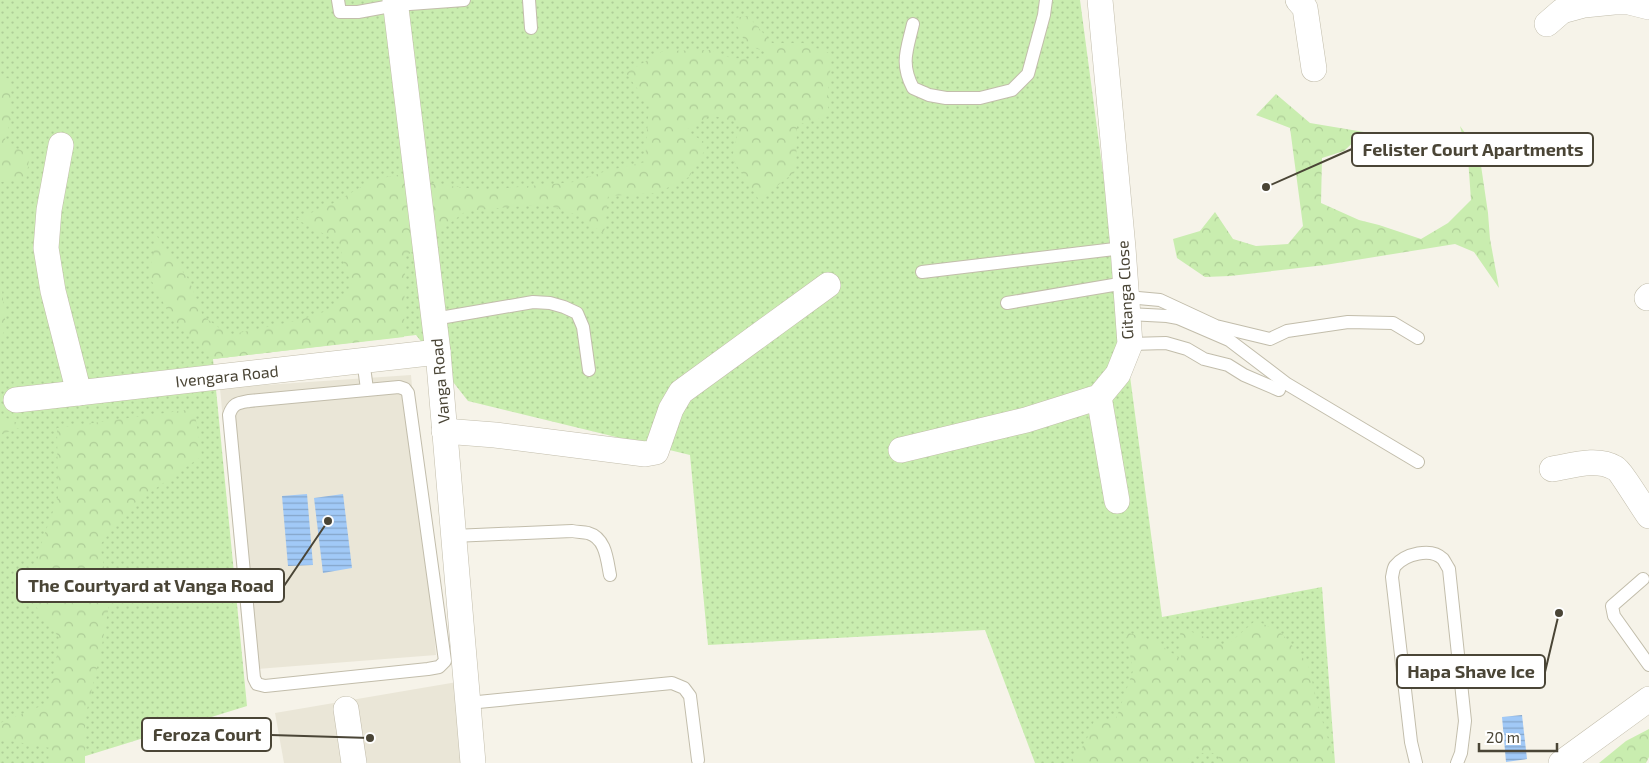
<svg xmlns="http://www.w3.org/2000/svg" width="1649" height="763" font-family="'Exo 2',sans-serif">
	<defs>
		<pattern id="green-dots" width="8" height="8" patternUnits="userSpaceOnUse" patternTransform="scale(1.25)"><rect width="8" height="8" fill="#c9edaf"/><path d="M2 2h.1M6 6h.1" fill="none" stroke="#aecd97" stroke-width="1.8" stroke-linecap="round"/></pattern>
		<pattern id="forest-crowns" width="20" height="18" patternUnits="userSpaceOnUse" patternTransform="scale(1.25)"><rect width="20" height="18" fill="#c9edaf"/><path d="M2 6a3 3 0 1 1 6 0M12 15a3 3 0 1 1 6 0" fill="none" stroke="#aecd97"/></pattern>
		<pattern id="water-rules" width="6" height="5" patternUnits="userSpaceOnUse" patternTransform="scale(1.25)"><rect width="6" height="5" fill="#a1c9f7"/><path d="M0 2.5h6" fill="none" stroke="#85a5c9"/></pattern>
	</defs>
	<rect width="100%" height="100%" fill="#f6f3e9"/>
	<!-- residential -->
	<g fill="#eae6d7">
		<path d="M411,375L436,655L246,670L220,388Z"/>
		<path d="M457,682L462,763H284L275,713Z"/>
	</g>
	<!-- green -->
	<path fill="url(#green-dots)" d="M0,0H1080L1162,617L1322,587L1335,763H1035L985,630L708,645L690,455L468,401L416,335L213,359L247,706L76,759V763H0Z"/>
	<!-- forest -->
	<g fill="url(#forest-crowns)">
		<path d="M748,16L772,43H803L832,54L828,92V116L797,125L796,171L759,200L732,158L740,123L711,115L686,130L708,145L689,177L657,193L608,196L604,234L580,216L544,204L466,211L405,257L404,337L213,359L172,319L149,276L156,235L189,280L203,316L229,335L300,320L332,309L352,286L344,263L339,242L296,219L330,205L373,180L397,175L440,185L486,190L574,182L606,171L645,162L649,105L626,73L663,51L710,50L731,58L755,59L772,55L746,44L733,18Z"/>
		<path d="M0,76L10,79L11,119L4,143L30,154L26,180L0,182Z"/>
		<path d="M1276,94L1310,123L1364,132L1344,151L1322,158L1321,203L1359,220L1379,225L1421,239L1448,223L1471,200L1468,158L1460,126L1479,152L1488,213L1490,239L1499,288L1474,252L1455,244L1325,265L1230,276L1205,277L1177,258L1173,239L1200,231L1215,212L1233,239L1256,246L1288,244L1303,226L1290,128L1256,115Z"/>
		<path d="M0,272L6,328L0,339Z"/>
		<path d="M194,409L202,456L132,505L100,545L110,599L101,651L85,718V763H48L50,748L0,739V723L48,703L60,639L28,596L43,538L58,498L57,428Z"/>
		<path d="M0,415L24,426L0,435Z"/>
		<path d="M1256,620L1282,634L1308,664L1319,710L1334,758V763H1220L1218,753H1195L1184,763H1066C1082,754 1088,737 1094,721L1116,719L1133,671L1126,632L1154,641L1181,659L1180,627L1226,646Z"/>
		<path d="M1649,729V757L1646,763H1599L1626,741Z"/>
	</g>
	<!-- water -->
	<g fill="url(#water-rules)">
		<path d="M307,494L313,565L288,566L282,496Z"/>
		<path d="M343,494L352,568L323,573L314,498Z"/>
		<path d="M1522,715L1527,759L1506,762L1502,717Z"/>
	</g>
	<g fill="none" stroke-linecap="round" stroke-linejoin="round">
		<defs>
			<g id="lane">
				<path d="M338,0L340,12H358L396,5L464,0"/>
				<path d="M529,0L531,28"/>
				<path d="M913,24C907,50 900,63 913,88L929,95L946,98H980L1012,90L1028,74L1044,15L1046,0"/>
				<path d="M922,272L1123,248"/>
				<path d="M1127,297L1160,300L1216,326L1270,339L1287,331L1348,322L1393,323L1418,338"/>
				<path d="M1007,303L1125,283"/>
				<path d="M1128,314L1167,316L1178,318L1229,340L1287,384L1418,462"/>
				<path d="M434,319L533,302L550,303L564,307L577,313L583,327L589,370"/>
				<path d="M1130,344L1166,343L1187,349L1204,359L1228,365L1244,375L1279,390"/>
				<path d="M363,360L367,389"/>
				<path d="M399,387L405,389L408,393L445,661L439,667L428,669L265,686L257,684L254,678L229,415C233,403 238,403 249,401Z"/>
				<path d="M453,536L572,531C577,532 583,532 588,533C606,538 607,560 610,575"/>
				<path d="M1643,579L1612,606L1614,616L1649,665"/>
				<path d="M468,703L672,683L684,688L690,696L698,760"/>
				<path d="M1416,763L1411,742L1392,577C1393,573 1393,569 1395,566C1405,554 1431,547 1443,559C1445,562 1447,566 1449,569L1465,721L1461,753L1457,763"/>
			</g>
			<g id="street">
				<path d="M395,0L438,352L473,763"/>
				<path d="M1298,0L1305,8L1314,69"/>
				<path d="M1547,24L1562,11L1584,5L1614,2H1629L1649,7"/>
				<path d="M61,145L49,210L46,248L53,291L79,393"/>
				<path d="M1647,298L1649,296"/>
				<path d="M1099,397L1117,501"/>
				<path d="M16,400L438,352"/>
				<path d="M444,431L495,435L645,454L656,452L671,409L681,392L828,285"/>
				<path d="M901,450L1026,420L1099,397L1118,374L1130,344L1123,248L1100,0"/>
				<path d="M1552,469C1571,466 1597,457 1615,468C1621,471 1643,508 1649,516"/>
				<path d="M346,709L354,763"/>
				<path d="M1561,763L1649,699"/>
			</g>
		</defs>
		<!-- lane casing -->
		<use href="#lane" stroke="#c2bdab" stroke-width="14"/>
		<!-- street casing -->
		<use href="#street" stroke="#c2bdab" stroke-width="26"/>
		<!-- lane -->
		<use href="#lane" stroke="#fff" stroke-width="12"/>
		<!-- street -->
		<use href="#street" stroke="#fff" stroke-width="25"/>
	</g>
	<g text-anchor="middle" stroke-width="4" stroke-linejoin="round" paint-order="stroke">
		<!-- street labels -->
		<g font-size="16" fill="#4a4536" stroke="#fff">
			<text transform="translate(1125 290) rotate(-93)" y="6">Gitanga Close</text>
			<text transform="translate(227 376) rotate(-6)" y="6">Ivengara Road</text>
			<text transform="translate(440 381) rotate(-95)" y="6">Vanga Road</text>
		</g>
	</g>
	<!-- callouts -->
	<path fill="none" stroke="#4a4536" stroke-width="2" d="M1266 187L1352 149M328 521L284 586M1559 613L1545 672M370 738L271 735"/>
	<g fill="#4a4536" stroke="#fff" stroke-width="2">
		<circle cx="1266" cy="187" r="5"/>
		<circle cx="328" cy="521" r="5"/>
		<circle cx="1559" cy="613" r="5"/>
		<circle cx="370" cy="738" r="5"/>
	</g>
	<g fill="#fff" stroke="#4a4536" stroke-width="2">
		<rect x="1352" y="133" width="241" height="33" rx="5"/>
		<rect x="17" y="569" width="267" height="33" rx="5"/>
		<rect x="1397" y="655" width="148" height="33" rx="5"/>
		<rect x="142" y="718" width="129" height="33" rx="5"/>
	</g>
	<g font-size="18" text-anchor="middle" font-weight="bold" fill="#4a4536">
		<text x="1473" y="156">Felister Court Apartments</text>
		<text x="151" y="592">The Courtyard at Vanga Road</text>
		<text x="1471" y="678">Hapa Shave Ice</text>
		<text x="207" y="741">Feroza Court</text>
	</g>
	<!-- scale -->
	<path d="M1479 743v8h78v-8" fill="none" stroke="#4a4536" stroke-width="2.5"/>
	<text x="1486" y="743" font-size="15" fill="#4a4536" stroke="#ffffff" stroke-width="4" paint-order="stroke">20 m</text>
</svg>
